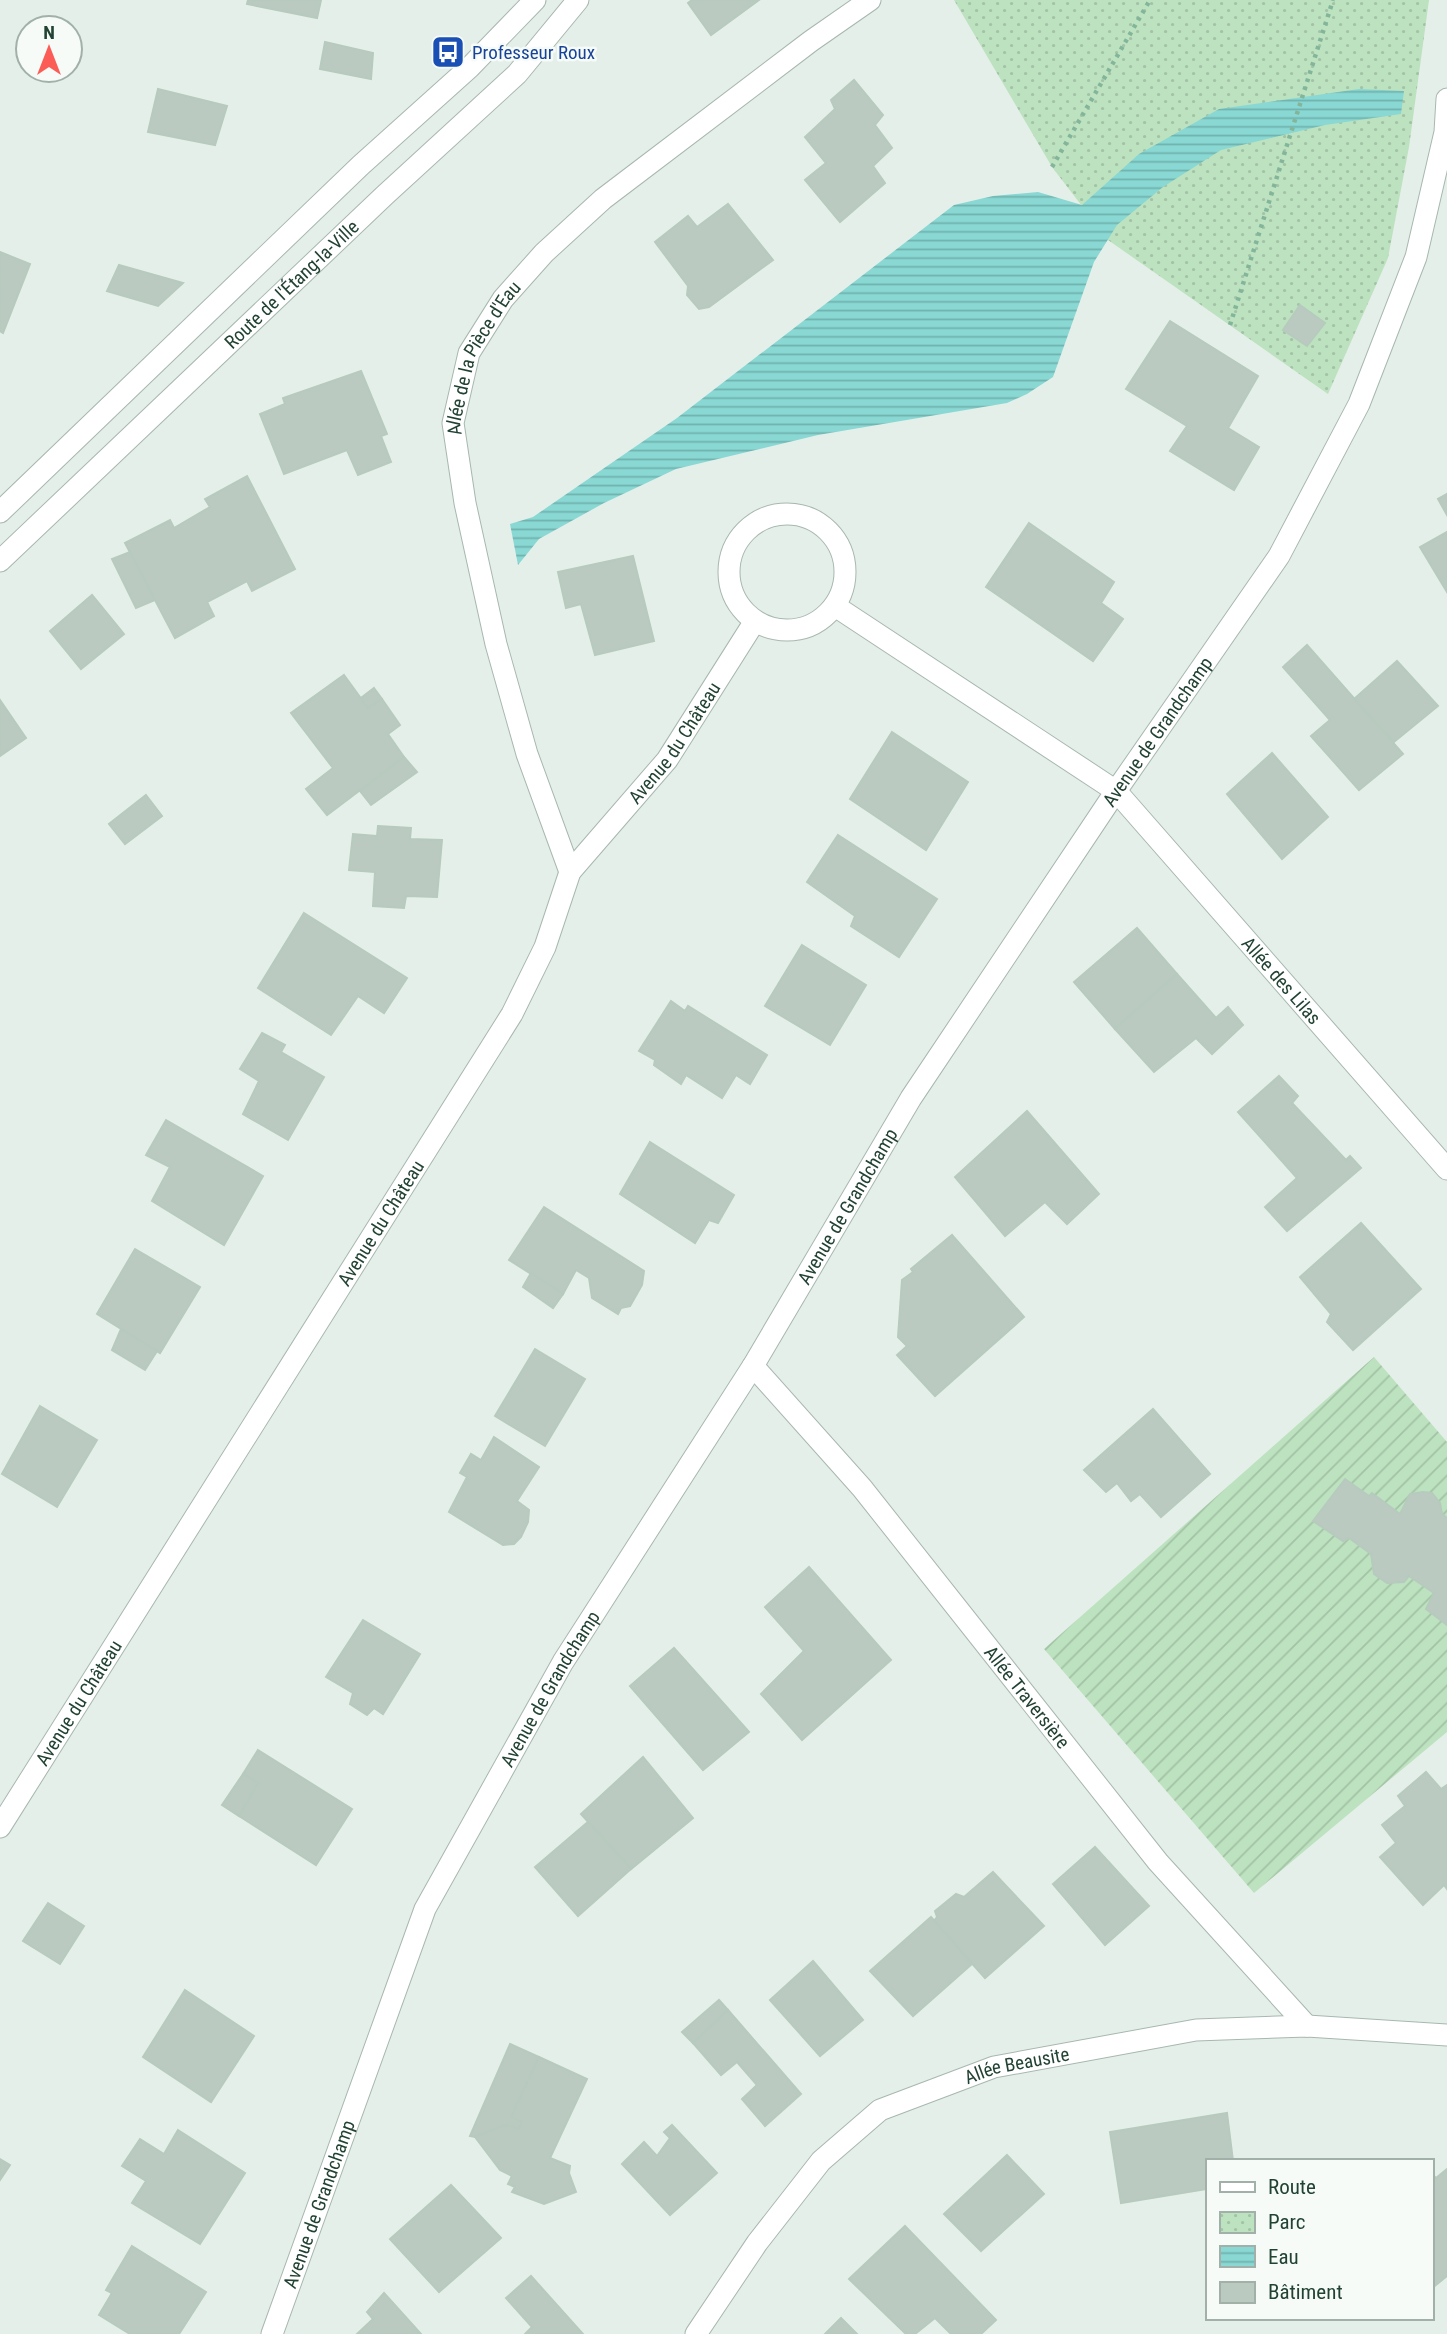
<svg xmlns="http://www.w3.org/2000/svg" width="1447" height="2334" font-family="'Roboto Condensed',sans-serif">
	<defs>
		<pattern id="park-dots" width="8" height="8" patternUnits="userSpaceOnUse" patternTransform="scale(1.75)"><rect width="8" height="8" fill="#bde2bf"/><path d="M2 2h.1M6 6h.1" fill="none" stroke="#a2c3a5" stroke-width="1.8" stroke-linecap="round"/></pattern>
		<pattern id="garden-furrows" width="10" height="10" patternUnits="userSpaceOnUse" patternTransform="scale(1.75)"><rect width="10" height="10" fill="#bde2bf"/><path d="M-1 1l2-2M0 10L10 0M9 11l2-2" fill="none" stroke="#a2c3a5"/></pattern>
		<pattern id="water-rules" width="6" height="5" patternUnits="userSpaceOnUse" patternTransform="scale(1.75)"><rect width="6" height="5" fill="#89d8d4"/><path d="M0 2.5h6" fill="none" stroke="#70b1ad"/></pattern>
	</defs>
	<rect width="100%" height="100%" fill="#e5efe9"/>
	<!-- park -->
	<path fill="url(#park-dots)" d="M954,0H1429L1409,147L1388,258L1328,394L1108,240L1052,167Z"/>
	<!-- garden -->
	<path fill="url(#garden-furrows)" d="M1374,1357L1447,1442V1732L1254,1893L1044,1649Z"/>
	<!-- water -->
	<path fill="url(#water-rules)" d="M1359,89L1404,91L1401,114L1325,125L1221,150L1163,187L1117,225L1094,262L1053,377L1027,394L1007,403L818,435L676,469L604,503L539,539L518,565L510,524L533,517L677,418L954,205L993,196L1038,192L1082,205L1139,154L1219,109Z"/>
	<!-- building -->
	<g fill="#bacac1" stroke="#b7cabe" stroke-width="2">
		<path d="M248,0H321L317,18L247,4Z"/>
		<path d="M692,0H759L711,35L688,3Z"/>
		<path d="M325,42L373,53L371,79L320,69Z"/>
		<path d="M854,80L883,115L875,125L892,148L873,166L885,183L840,222L805,180L826,163L805,137L835,109L831,100Z"/>
		<path d="M158,89L227,106L215,145L148,132Z"/>
		<path d="M728,204L773,260L709,307L699,309L687,295L688,286L655,242L688,216L697,227Z"/>
		<path d="M0,252L30,264L3,333L0,331Z"/>
		<path d="M119,265L183,283L158,306L107,291Z"/>
		<path d="M1300,305L1325,323L1307,346L1283,330Z"/>
		<path d="M1170,321L1258,376L1228,428L1259,447L1234,490L1170,451L1187,426L1126,389Z"/>
		<path d="M361,371L387,434L381,436L391,462L358,475L347,450L284,474L260,414L285,404L283,398Z"/>
		<path d="M247,476L295,569L252,591L247,581L207,602L214,616L175,638L125,543L170,520L174,528L210,507L205,499Z"/>
		<path d="M1447,494V515L1438,499Z"/>
		<path d="M1029,523L1114,582L1101,603L1123,619L1093,661L986,587Z"/>
		<path d="M1447,532V592L1420,547Z"/>
		<path d="M130,552L155,600L136,608L112,559Z"/>
		<path d="M633,556L654,641L595,655L581,604L566,608L558,572Z"/>
		<path d="M92,595L124,634L81,669L50,631Z"/>
		<path d="M1307,645L1403,754L1359,790L1311,736L1330,720L1283,667Z"/>
		<path d="M1397,661L1438,706L1394,742L1354,699Z"/>
		<path d="M344,675L368,708L382,699L400,725L388,734L404,757L327,815L306,789L333,768L291,713Z"/>
		<path d="M374,688L382,699L368,708L361,698Z"/>
		<path d="M0,700L26,738L0,756Z"/>
		<path d="M892,732L968,782L926,850L850,799Z"/>
		<path d="M1272,753L1328,817L1282,859L1227,794Z"/>
		<path d="M404,757L417,772L371,805L360,791Z"/>
		<path d="M146,795L162,816L125,844L109,824Z"/>
		<path d="M378,826L411,828L410,839L442,840L437,897L406,896L404,908L373,906L375,872L349,870L353,834L377,836Z"/>
		<path d="M838,835L937,899L899,957L851,926L855,916L807,882Z"/>
		<path d="M304,913L407,978L384,1013L358,996L331,1035L258,988Z"/>
		<path d="M1137,928L1177,974L1115,1029L1074,982Z"/>
		<path d="M802,945L866,985L830,1045L765,1006Z"/>
		<path d="M1177,974L1216,1018L1228,1007L1243,1025L1212,1054L1196,1038L1154,1072L1115,1029Z"/>
		<path d="M671,1001L685,1011L688,1006L767,1055L750,1084L736,1075L722,1098L686,1075L681,1084L654,1065L655,1060L639,1051Z"/>
		<path d="M262,1033L285,1045L281,1052L324,1077L288,1140L243,1114L259,1081L240,1069Z"/>
		<path d="M1279,1076L1298,1096L1292,1103L1346,1160L1350,1156L1361,1168L1287,1231L1265,1207L1297,1178L1238,1112Z"/>
		<path d="M1027,1111L1099,1194L1067,1224L1045,1202L1005,1236L955,1177Z"/>
		<path d="M166,1120L263,1176L224,1245L152,1201L170,1167L146,1155Z"/>
		<path d="M650,1142L734,1195L718,1223L709,1220L695,1243L620,1194Z"/>
		<path d="M544,1207L644,1271L642,1285L630,1306L621,1308L618,1314L592,1298L589,1278L576,1270L563,1294L509,1260Z"/>
		<path d="M1361,1223L1421,1289L1353,1350L1327,1322L1331,1314L1300,1277Z"/>
		<path d="M952,1235L1024,1317L935,1396L897,1355L907,1346L898,1337L902,1280L913,1272L911,1269Z"/>
		<path d="M135,1249L200,1287L160,1353L97,1314Z"/>
		<path d="M531,1273L563,1294L553,1308L523,1287Z"/>
		<path d="M121,1329L157,1351L145,1370L112,1350Z"/>
		<path d="M535,1349L585,1379L545,1446L495,1416Z"/>
		<path d="M40,1406L97,1440L57,1507L2,1474Z"/>
		<path d="M1153,1409L1210,1474L1161,1517L1140,1494L1131,1501L1117,1483L1106,1492L1084,1470Z"/>
		<path d="M494,1437L539,1467L517,1501L529,1510L528,1522L521,1537L514,1544L503,1545L449,1512L467,1477L460,1473L471,1454L481,1460Z"/>
		<path d="M1345,1479L1369,1496L1372,1493L1400,1514L1410,1494L1423,1492L1432,1493L1440,1503L1442,1514L1447,1518V1625L1426,1609L1434,1593L1409,1576L1404,1582L1387,1583L1374,1574L1371,1554L1349,1538L1343,1541L1313,1521Z"/>
		<path d="M809,1567L891,1660L802,1740L761,1694L804,1651L765,1607Z"/>
		<path d="M363,1620L420,1654L383,1714L374,1708L367,1715L350,1704L353,1693L326,1677Z"/>
		<path d="M674,1648L749,1732L703,1770L630,1686Z"/>
		<path d="M258,1750L352,1809L316,1865L239,1816L258,1783L243,1774Z"/>
		<path d="M643,1757L693,1818L631,1869L581,1814Z"/>
		<path d="M1426,1772L1441,1789L1447,1785V1889L1444,1885L1423,1905L1380,1857L1396,1843L1382,1825L1405,1806L1398,1796Z"/>
		<path d="M243,1774L258,1783L239,1816L222,1805Z"/>
		<path d="M588,1822L631,1869L578,1916L535,1867Z"/>
		<path d="M1095,1847L1149,1906L1105,1945L1053,1884Z"/>
		<path d="M993,1872L1044,1926L985,1978L934,1921L937,1917L935,1911L956,1894L964,1897Z"/>
		<path d="M48,1903L84,1926L60,1964L23,1941Z"/>
		<path d="M931,1917L972,1964L913,2016L870,1971Z"/>
		<path d="M813,1961L863,2020L820,2056L770,2000Z"/>
		<path d="M185,1990L254,2036L211,2102L143,2057Z"/>
		<path d="M719,2000L728,2010L693,2043L682,2032Z"/>
		<path d="M728,2010L801,2094L765,2126L742,2099L757,2085L737,2062L721,2075L693,2043Z"/>
		<path d="M510,2044L539,2057L511,2117L522,2122L519,2129L505,2125L475,2137L470,2136Z"/>
		<path d="M539,2057L587,2079L550,2158L570,2166L569,2173L576,2192L544,2204L512,2192L515,2187L508,2184L512,2176L500,2170L475,2137L505,2125L519,2129L522,2122L511,2117Z"/>
		<path d="M1227,2113L1233,2161H1207V2189L1121,2203L1110,2132Z"/>
		<path d="M672,2125L717,2173L670,2215L622,2164L644,2142L657,2156L670,2138L664,2132Z"/>
		<path d="M178,2130L245,2173L200,2244L132,2203L146,2181L122,2166L140,2139L164,2154Z"/>
		<path d="M1007,2155L1044,2194L981,2251L944,2214Z"/>
		<path d="M0,2159L10,2165L0,2180Z"/>
		<path d="M1447,2169V2276L1431,2289V2173L1436,2178Z"/>
		<path d="M451,2185L501,2238L439,2292L390,2239Z"/>
		<path d="M905,2226L996,2320L981,2334H951L935,2318L915,2334H906L849,2279Z"/>
		<path d="M132,2246L206,2292L179,2334H130L99,2315L112,2293L106,2290Z"/>
		<path d="M531,2276L583,2334H525L532,2327L506,2298Z"/>
		<path d="M384,2293L421,2334H357L373,2319L367,2312Z"/>
		<path d="M841,2318L857,2334H825Z"/>
	</g>
	<g fill="none" stroke-linecap="round" stroke-linejoin="round">
		<defs>
			<g id="minor">
				<path d="M0,512L361,165L469,68L535,0"/>
				<circle cx="787" cy="572" r="58"/>
				<path id="s1" d="M0,561L385,195L517,74L578,0"/>
				<path id="s2" d="M835,606L1116,791L1447,1169"/>
				<path id="s3" d="M570,872L527,754L496,644L465,503L453,423L469,353L503,299L544,253L603,199L811,41L870,0"/>
				<path id="s4" d="M753,1366L862,1488L1158,1862L1307,2026"/>
				<path id="s5" d="M0,1827L512,1014L545,947L570,872L667,760L755,621"/>
				<path id="s6" d="M272,2334L425,1909L563,1662L753,1366L911,1098L1116,791L1279,556L1359,404L1416,257L1445,132L1447,99"/>
				<path id="s7" d="M696,2334L757,2243L821,2161L880,2110L994,2067L1196,2030L1307,2026L1447,2035"/>
			</g>
		</defs>
		<!-- minor casing -->
		<use href="#minor" stroke="#a7b8af" stroke-width="23"/>
		<!-- path -->
		<g stroke="#83b59b" stroke-width="4.5" stroke-dasharray="3.5 5" stroke-linecap="butt">
			<path d="M1052,167L1150,0"/>
			<path d="M1230,325L1333,0"/>
		</g>
		<!-- minor -->
		<use href="#minor" stroke="#fff" stroke-width="21"/>
	</g>
	<!-- icons -->
	<defs>
		<symbol id="bus-square" viewBox="-11 -11 22 22"><rect x="-9" y="-9" width="18" height="18" rx="4" fill="#1a4fb4" stroke="#f6fbf8"/><path d="M-5-6H5V4H4V6H2V4H-2V6H-4V4H-5ZM-3.5-4V0h7V-4ZM-3.5 1.2v1.5H-2V1.2ZM2 1.2v1.5H3.5V1.2Z" fill="#fff"/></symbol>
	</defs>
	<g fill-rule="evenodd">
		<use href="#bus-square" x="429" y="33" width="38" height="38"/>
	</g>
	<g text-anchor="middle" stroke-width="5" stroke-linejoin="round" paint-order="stroke">
		<!-- transit labels -->
		<g font-size="19" fill="#164399" stroke="#f6fbf8" text-anchor="start">
			<text x="472" y="59">Professeur Roux</text>
		</g>
		<!-- street labels -->
		<g font-size="19" fill="#224333" stroke="#f6fbf8">
			<text dy="7" stroke="none"><textPath href="#s1" startOffset="402">Route de l'Étang-la-Ville</textPath></text>
			<text dy="7" stroke="none"><textPath href="#s3" startOffset="537">Allée de la Pièce d'Eau</textPath></text>
			<text dy="7" stroke="none"><textPath href="#s6" startOffset="1839">Avenue de Grandchamp</textPath></text>
			<text dy="7" stroke="none"><textPath href="#s5" startOffset="1281">Avenue du Château</textPath></text>
			<text dy="7" stroke="none"><textPath href="#s2" startOffset="588">Allée des Lilas</textPath></text>
			<text dy="7" stroke="none"><textPath href="#s6" startOffset="1272">Avenue de Grandchamp</textPath></text>
			<text dy="7" stroke="none"><textPath href="#s5" startOffset="714">Avenue du Château</textPath></text>
			<text dy="7" stroke="none"><textPath href="#s6" startOffset="705">Avenue de Grandchamp</textPath></text>
			<text dy="7" stroke="none"><textPath href="#s4" startOffset="430">Allée Traversière</textPath></text>
			<text dy="7" stroke="none"><textPath href="#s5" startOffset="147">Avenue du Château</textPath></text>
			<text dy="7" stroke="none"><textPath href="#s7" startOffset="436">Allée Beausite</textPath></text>
			<text dy="7" stroke="none"><textPath href="#s6" startOffset="138">Avenue de Grandchamp</textPath></text>
		</g>
	</g>
	<!-- legend -->
	<rect x="1206" y="2159" width="228" height="161" fill="#f6fbf8" stroke="#a1b1a9" stroke-width="2"/>
	<rect x="1220" y="2182" width="35" height="10" fill="#ffffff" stroke="#a1b1a9" stroke-width="2"/>
	<text x="1268" y="2194" font-size="21" fill="#224333">Route</text>
	<rect x="1220" y="2212" width="35" height="21" fill="url(#park-dots)" stroke="#a1b1a9" stroke-width="2"/>
	<text x="1268" y="2229" font-size="21" fill="#224333">Parc</text>
	<rect x="1220" y="2246" width="35" height="21" fill="url(#water-rules)" stroke="#a1b1a9" stroke-width="2"/>
	<text x="1268" y="2264" font-size="21" fill="#224333">Eau</text>
	<rect x="1220" y="2282" width="35" height="21" fill="#bacac1" stroke="#a1b1a9" stroke-width="2"/>
	<text x="1268" y="2299" font-size="21" fill="#224333">Bâtiment</text>
	<!-- north arrow -->
	<g transform="translate(49 49)"><circle r="33" fill="#f6fbf8" stroke="#a1b1a9" stroke-width="2"/>
	<path d="M0-5L12 26L0 18L-12 26Z" fill="#fc5c56"/>
	<text y="-10" font-size="19" font-weight="bold" text-anchor="middle" fill="#224333">N</text>
	</g>
</svg>
